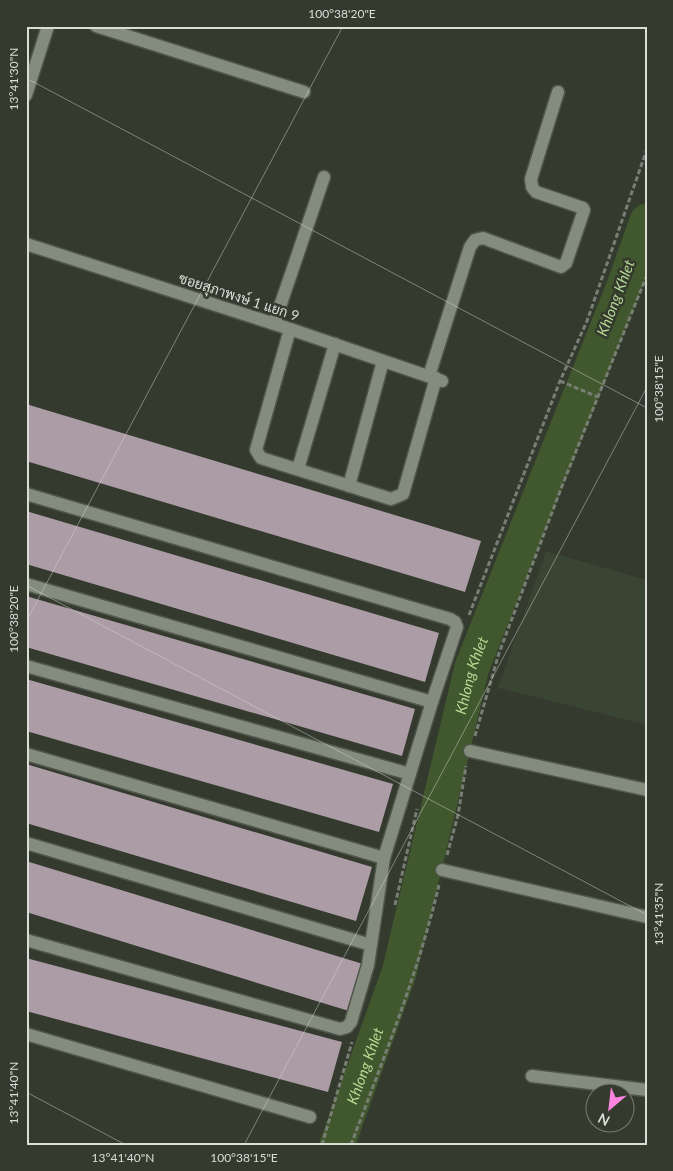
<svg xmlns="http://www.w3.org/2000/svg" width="673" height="1171" font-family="Lato,Sarabun,sans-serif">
	<rect width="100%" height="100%" fill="#343a2e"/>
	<!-- built -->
	<path fill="#3a4432" d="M546,551L647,580V725L498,688Z"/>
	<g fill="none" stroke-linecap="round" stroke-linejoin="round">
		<!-- river -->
		<path stroke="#41572d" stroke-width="35" id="s1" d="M337,1145L399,973L472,667L624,286L647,221"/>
	</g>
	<!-- building -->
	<g fill="#ab9ca6">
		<path d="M26,404L481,541L465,592L26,461Z"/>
		<path d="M26,511L439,633L425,682L26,564Z"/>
		<path d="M26,596L415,709L402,756L26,647Z"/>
		<path d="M26,679L393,784L379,832L26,731Z"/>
		<path d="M26,764L372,867L356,921L26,823Z"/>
		<path d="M26,861L363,964L349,1011L26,912Z"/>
		<path d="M26,958L342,1042L328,1092L26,1011Z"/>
	</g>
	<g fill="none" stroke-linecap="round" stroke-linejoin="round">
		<defs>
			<g id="minor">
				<path d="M96,26L304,92"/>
				<path d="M26,95L48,26"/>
				<path d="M26,244L290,329L442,381"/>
				<path d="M274,324L324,177"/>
				<path d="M290,329L256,450L261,458L391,499L403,494L436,378"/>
				<path d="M429,376L470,247L475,240L483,238L561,267L566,263L584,210L583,208L536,192L532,187L531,179L558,92"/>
				<path d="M298,469L335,344"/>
				<path d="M349,486L383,361"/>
				<path d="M26,494L450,619L455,622L457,627L432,702L384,858L368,965L351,1022L347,1027L340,1029L26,940"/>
				<path d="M26,584L432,702"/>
				<path d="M26,666L410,774"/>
				<path d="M470,751L647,790"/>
				<path d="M26,754L384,858"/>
				<path d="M26,843L371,945"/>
				<path d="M442,870L647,917"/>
				<path d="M26,1034L310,1117"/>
				<path d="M532,1076L647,1090"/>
			</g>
		</defs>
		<!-- minor casing -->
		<use href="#minor" stroke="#50564c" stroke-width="15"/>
		<!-- path -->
		<g stroke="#797e74" stroke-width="3" stroke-dasharray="5 2.5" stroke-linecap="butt">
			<path d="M560,381L598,397"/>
			<path d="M469,615L560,381L587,321L647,149"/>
			<path d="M475,736L499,653L562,486L647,275"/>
			<path d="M447,855L458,815L466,766"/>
			<path d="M395,905L417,809"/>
			<path d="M322,1145L352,1042"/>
			<path d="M351,1145C383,1059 418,974 439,885"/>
		</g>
		<!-- minor -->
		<use href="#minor" stroke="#848c7e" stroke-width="12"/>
	</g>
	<!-- ticks -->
	<path fill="none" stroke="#daded7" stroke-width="1" stroke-opacity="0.45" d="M26,78L647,408M26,585L647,915M26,622L343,26M26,1092L126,1145M244,1145L647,387"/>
	<g text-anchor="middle" stroke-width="5" stroke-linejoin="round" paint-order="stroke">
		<!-- street labels -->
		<g font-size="14" fill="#daded7" stroke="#343a2e">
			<text transform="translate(239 297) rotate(18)" y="5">ซอยสุภาพงษ์ 1 แยก 9</text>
		</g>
		<!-- water labels -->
		<g font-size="15" font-style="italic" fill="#b6da96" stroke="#343a2e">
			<text transform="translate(616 298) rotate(-69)" y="5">Khlong Khlet</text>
			<text dy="5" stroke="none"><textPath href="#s1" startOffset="489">Khlong Khlet</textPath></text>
			<text dy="5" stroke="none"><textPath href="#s1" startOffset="84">Khlong Khlet</textPath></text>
		</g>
	</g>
	<!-- border -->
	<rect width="673" height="1171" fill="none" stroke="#343a2e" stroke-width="55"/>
	<!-- north arrow -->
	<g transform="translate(610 1108) rotate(208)"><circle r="24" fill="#343a2e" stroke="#767c72"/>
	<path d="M0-4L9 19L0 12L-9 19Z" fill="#fe85df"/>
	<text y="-8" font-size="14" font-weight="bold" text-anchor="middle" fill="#daded7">N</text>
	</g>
	<rect x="28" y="28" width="618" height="1116" fill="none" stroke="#daded7" stroke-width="2"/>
	<g font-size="12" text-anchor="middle" fill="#daded7">
		<text x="342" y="18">100°38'20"E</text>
		<text transform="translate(14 79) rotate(-90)" y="4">13°41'30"N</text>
		<text transform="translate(659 389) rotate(-90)" y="4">100°38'15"E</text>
		<text transform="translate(14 619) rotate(-90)" y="4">100°38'20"E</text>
		<text transform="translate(659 914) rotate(-90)" y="4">13°41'35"N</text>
		<text transform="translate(14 1093) rotate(-90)" y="4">13°41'40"N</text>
		<text x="123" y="1162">13°41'40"N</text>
		<text x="244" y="1162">100°38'15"E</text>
	</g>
</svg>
